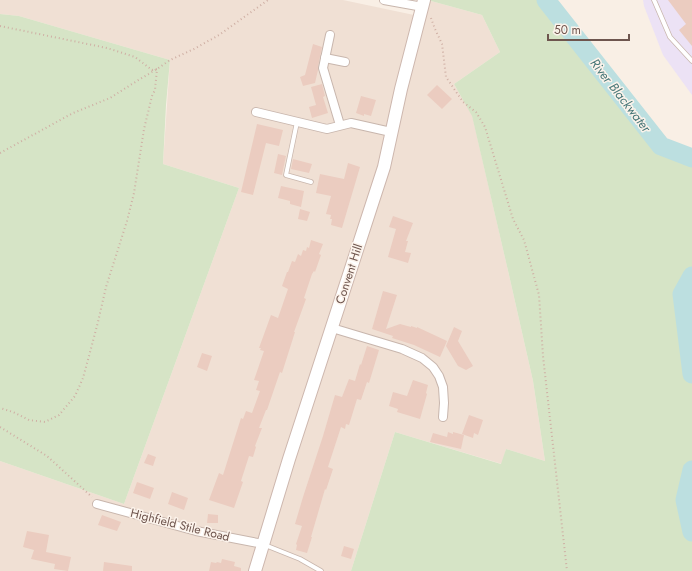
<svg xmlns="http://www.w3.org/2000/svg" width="692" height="571" font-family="Jost,sans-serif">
	<rect width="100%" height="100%" fill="#f9efe5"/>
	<!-- residential -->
	<path fill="#f0e0d4" d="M0,0H343L414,15L431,1L482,15L500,52L454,84L472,115L509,275L533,381L545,461L506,449L502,464L395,432L351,571H0V461L124,504L239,188L163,164L170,60L19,16L0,14Z"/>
	<!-- education -->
	<path fill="#ece2f5" d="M643,0H692V95L663,55L644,6Z"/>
	<!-- green -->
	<g fill="#d6e4c6">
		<path d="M431,0H546L661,146L692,158V571H351L395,432L501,464L506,449L545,461L533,381L509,275L472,116L454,84L500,52L482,15L431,1Z"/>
		<path d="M0,14L19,16L170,60L166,105L163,164L239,188L124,504L0,461Z"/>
	</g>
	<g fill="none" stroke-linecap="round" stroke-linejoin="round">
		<!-- river -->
		<g stroke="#bcdfe0" stroke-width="19">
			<path d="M546,0L661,146L692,158"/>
			<path d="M692,276L682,294L692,374"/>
			<path d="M692,470L685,500L692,532"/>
		</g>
	</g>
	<!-- building -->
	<g fill="#ebccc0">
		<path d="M668,0H692V46L679,30L686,24Z"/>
		<path d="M313,44L322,47L318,67V70L315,83L303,86L300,77L305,75Z"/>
		<path d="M322,84L325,96L323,97L328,113L312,118L309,107L316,105L311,87Z"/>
		<path d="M437,85L452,99L442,109L427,95Z"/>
		<path d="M361,96L376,100L371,116L364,114V116L356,113Z"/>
		<path d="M257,124L283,130L279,146L266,143L253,195L241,192Z"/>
		<path d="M278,154L286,156L282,175L274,173Z"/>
		<path d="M293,159L312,164L309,173L291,169Z"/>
		<path d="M348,163L360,167L342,228L331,225L332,219H330L331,215L326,214L331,196L316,193L320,174L344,179Z"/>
		<path d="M281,186L304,191L301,207L290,204V201L278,198Z"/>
		<path d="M300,209L310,212L307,221L298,219Z"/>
		<path d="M393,216L413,223L406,241H408L405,252L411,253L408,263L388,257L396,229L389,227Z"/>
		<path d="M311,240L323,244L319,254L321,255L315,272L314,271L312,274L304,298L306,299L294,332H295L282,373L280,372L267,410H266L259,428H262L255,446L256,447L253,457L249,456L241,481L243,482L234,508L209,500L219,473L223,475L241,418L243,419L246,411L252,413L260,391L256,390L259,381L254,380L264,351L260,350L261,348H259L271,315L278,318L288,289L282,286L287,272H288L292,261L295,262L298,254L301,256L303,250L306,251L307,247L309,248Z"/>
		<path d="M383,291L397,295L386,329L400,324L411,327V326L417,328V327L447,341L440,357L414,345L392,338L393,336L372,329Z"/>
		<path d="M454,327L462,331L458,341L473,366L466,370L458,366L446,346Z"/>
		<path d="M367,346L379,350L369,383L367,382L361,400L357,399L349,425L346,424L345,429L341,427L328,467L333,469L326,490L325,489L311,537H312L307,553L296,550L297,545L296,544L302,526L295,524L303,497L323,436L335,395L342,397L349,379L355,381L360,364L361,365Z"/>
		<path d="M202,353L212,356L207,371L197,367Z"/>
		<path d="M413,380L428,385L426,393L427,394L420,419L397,412L398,409L389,406L393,392L407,396Z"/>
		<path d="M469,415L483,420L478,435L474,433L473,438L462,434Z"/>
		<path d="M448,432L453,434V432L464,435L461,449L430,442L433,433L447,437Z"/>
		<path d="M148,454L156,457L153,466L144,463Z"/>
		<path d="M137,482L154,488L150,499L133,493Z"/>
		<path d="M172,492L188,498L184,510L168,504Z"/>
		<path d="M208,514L218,515V523H207Z"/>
		<path d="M102,515L121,522L117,531L98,525Z"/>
		<path d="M27,531L49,535L46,552L71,557L68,571L54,569L55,564L31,559L34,550L23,547Z"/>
		<path d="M344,546L354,549L351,559L341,556Z"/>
		<path d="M222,559L235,562L234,566L241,568V571H209L211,562L216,563L217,562L221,563Z"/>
		<path d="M104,562L132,566V571H103Z"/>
	</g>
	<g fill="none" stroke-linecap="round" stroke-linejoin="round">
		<defs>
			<g id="service">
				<path d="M654,0L670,37L692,61"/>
				<path d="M297,122L286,175L311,182"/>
				<path d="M265,545L300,559L321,571"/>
			</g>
			<g id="minor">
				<path d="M384,0L423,7"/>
				<path d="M330,35L323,68L340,125"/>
				<path d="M325,58L345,62"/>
				<path d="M256,112L327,129L351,123L391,132"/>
				<path d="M332,328L402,349L422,358L433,367L439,376L443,387L444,403L443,417"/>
				<path d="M97,504L196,531L263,544"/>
			</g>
			<path id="secondary" d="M255,571L289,459L384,167L401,89L424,0"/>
		</defs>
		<!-- service casing -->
		<use href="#service" stroke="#c8b6ad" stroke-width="5.5"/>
		<!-- minor casing -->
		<use href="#minor" stroke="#c8b6ad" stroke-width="10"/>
		<!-- secondary casing -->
		<use href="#secondary" stroke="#cdb7ae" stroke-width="14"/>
		<!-- path -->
		<g stroke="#cfafa4" stroke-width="2" stroke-dasharray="1 3" stroke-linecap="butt">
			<path d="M431,18L435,29L442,44L446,77L463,102L476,112L485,127L513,219L524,240L539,295L543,356L567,571"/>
			<path d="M0,26L107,48L135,57L152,70L157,69L155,90L152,96L144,129L134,193L127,221L106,287L98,322L89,356L83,378L75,396L59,415L45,422L29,420L13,412L0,408"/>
			<path d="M0,153L73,113L110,98L140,79L157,69L170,60L194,49L219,35L268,0"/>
			<path d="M0,427L47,456L92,497"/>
		</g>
		<!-- service -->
		<use href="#service" stroke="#fff" stroke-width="4"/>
		<!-- minor -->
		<use href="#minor" stroke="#fff" stroke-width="8"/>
		<!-- secondary -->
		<use href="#secondary" stroke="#fff" stroke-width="12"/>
	</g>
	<g text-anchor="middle" stroke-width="3" stroke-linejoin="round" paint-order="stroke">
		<!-- street labels -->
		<g font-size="12" fill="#6e554e" stroke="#fcf3eb">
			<text transform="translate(349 274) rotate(-72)" y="4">Convent Hill</text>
			<text transform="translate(180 525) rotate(14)" y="4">Highfield Stile Road</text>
		</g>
		<!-- water labels -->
		<g font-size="13" font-style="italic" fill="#477778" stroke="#fcf3eb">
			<text transform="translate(621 95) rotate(52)" y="5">River Blackwater</text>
		</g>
	</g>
	<!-- scale -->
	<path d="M548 34v6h81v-6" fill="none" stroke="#6e554e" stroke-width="2"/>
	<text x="554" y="34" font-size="12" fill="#6e554e" stroke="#fcf3eb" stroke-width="3" paint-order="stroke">50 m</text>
</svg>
